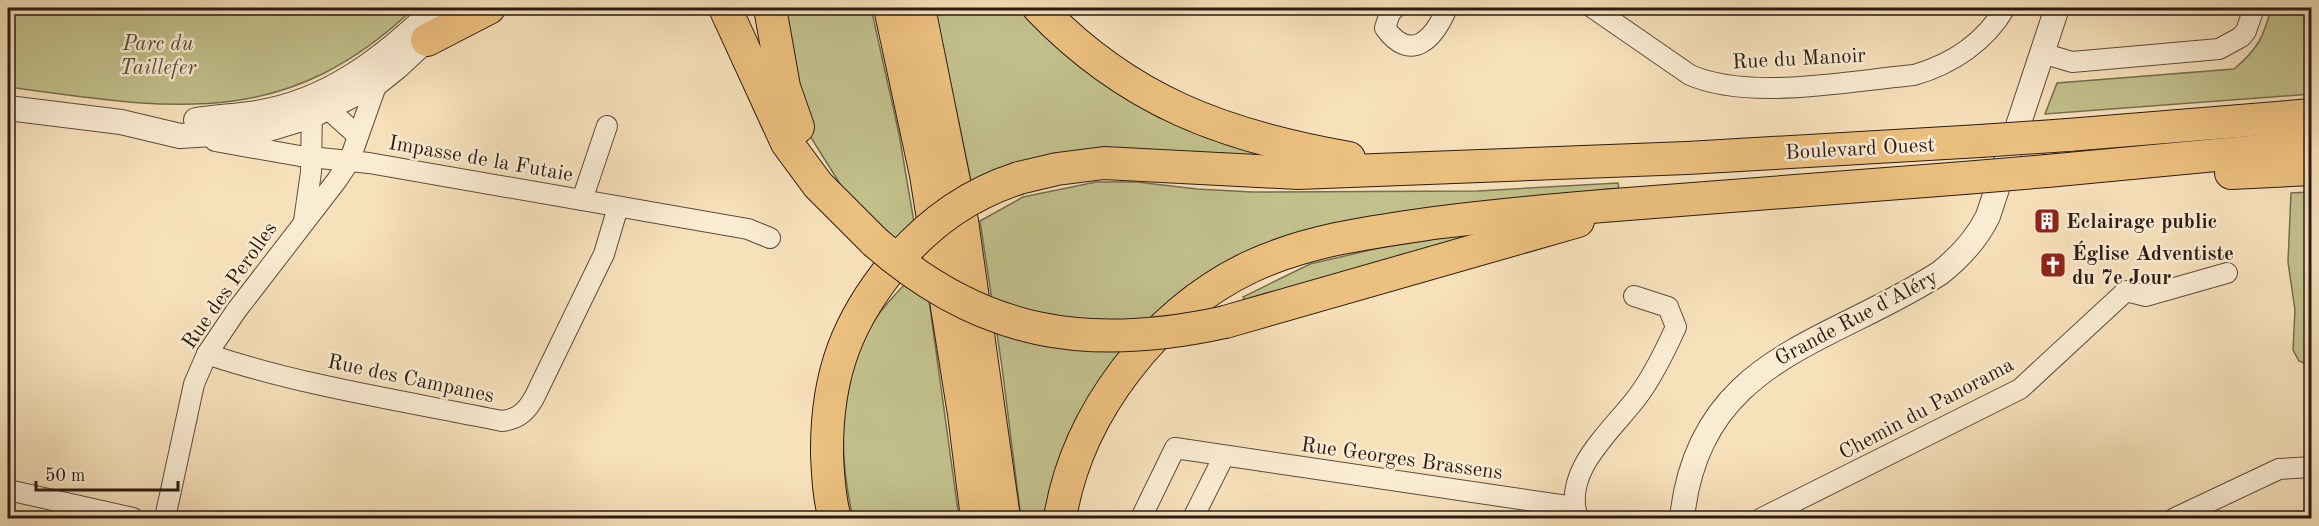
<svg xmlns="http://www.w3.org/2000/svg" width="2319" height="526" font-family="'Old Standard TT',serif">
	<rect width="100%" height="100%" fill="#f7e1bb"/>
	<filter id="stains"><feTurbulence type="fractalNoise" baseFrequency=".00333" numOctaves="4"/><feColorMatrix values="0 0 0 0 .2 0 0 0 0 .09 0 0 0 0 .02 0 0 0 .5 -.17"/></filter>
	<radialGradient id="worn" r=".72"><stop offset=".6" stop-color="#630" stop-opacity="0"/><stop offset="1" stop-color="#630" stop-opacity=".3"/></radialGradient>
	<!-- green -->
	<g fill="#c2c18c" stroke="#766e50" stroke-width="1.5">
		<path d="M8,8H414C284,132 171,109 8,87Z"/>
		<path d="M781,8H871L899,134L914,222L892,243L850,200L810,136Z"/>
		<path d="M935,8H1019L1124,95L1158,117L1192,131L1275,157L971,182Z"/>
		<path d="M2271,8H2311V94L2045,114L2057,83L2234,69C2257,50 2264,37 2271,8Z"/>
		<path d="M1096,182H1137L1197,189L1252,192L1478,191L1618,183L1619,188L1518,199L1180,299L1047,518H1021L1002,367L980,221L1023,197Z"/>
		<path d="M2311,192H2312L2311,366L2299,361L2293,350L2295,310L2288,262L2291,193Z"/>
		<path d="M1489,230L1248,306L1243,297L1310,264L1379,248Z"/>
		<path d="M924,264L959,518H853C839,457 837,388 868,331C881,306 905,285 924,264Z"/>
	</g>
	<g fill="none" stroke-linecap="round" stroke-linejoin="round">
		<defs>
			<g id="minor">
				<path d="M1395,8L1390,13L1385,28C1411,64 1434,39 1447,8"/>
				<path d="M1593,8L1690,75C1750,101 1849,81 1914,75C1952,64 1985,42 2005,8"/>
				<path d="M2042,53L2072,62L2219,49L2241,37L2246,31L2254,8"/>
				<path d="M318,100L357,135"/>
				<path d="M215,141L300,156L369,163L748,229L770,238"/>
				<path d="M582,200L607,126"/>
				<path d="M304,221L311,172L312,104"/>
				<path d="M207,354C302,386 404,401 502,421C518,419 526,412 534,398L604,254L618,207"/>
				<path d="M8,490L133,518"/>
				<path d="M165,518L194,384L207,354L236,311L337,180L349,162L377,83"/>
				<path d="M1141,518L1175,448L1574,507"/>
				<path d="M1193,518L1224,456"/>
				<path d="M1578,518C1561,471 1613,430 1638,396C1653,376 1666,349 1676,327L1668,307L1634,296"/>
				<path d="M1762,518L2020,389L2126,291L2146,296L2227,273"/>
				<path d="M2175,518L2279,469L2312,467"/>
			</g>
			<g id="tertiary">
				<path d="M8,108L121,122L180,136L262,131L311,116L377,83L397,67L439,28"/>
				<path d="M196,120C215,117 236,116 256,113C329,102 385,57 436,8"/>
				<path d="M1682,518C1699,358 1828,345 1940,273C1960,257 1977,239 1988,216L2057,8"/>
			</g>
			<g id="trunk">
				<path d="M725,8L787,143L818,185L875,242"/>
				<path d="M770,8L784,87L798,127"/>
				<path d="M890,8L926,175L964,414L977,518"/>
				<path d="M919,8L962,221L1004,518"/>
				<path d="M1039,8C1128,101 1224,136 1349,158"/>
				<path d="M427,40L489,8"/>
				<path d="M2068,135L2312,115"/>
				<path d="M2047,171L2312,146"/>
				<path d="M2231,173L2312,169"/>
				<path d="M1019,178L1057,169L1104,163L1298,173L1687,158L1980,141"/>
				<path d="M1225,322L1578,221"/>
				<path d="M835,518C829,499 828,475 827,455C826,375 847,319 899,258"/>
				<path d="M1060,518C1077,414 1154,313 1250,267C1308,240 1371,232 1434,223C1498,215 1563,209 1628,204C1740,196 1852,187 1964,178"/>
			</g>
		</defs>
		<!-- minor casing -->
		<use href="#minor" stroke="#5e4c3d" stroke-width="22"/>
		<!-- tertiary casing -->
		<use href="#tertiary" stroke="#5e4c3d" stroke-width="26"/>
		<!-- trunk casing -->
		<use href="#trunk" stroke="#2b1b13" stroke-width="34"/>
		<!-- minor -->
		<use href="#minor" stroke="#faecd3" stroke-width="20"/>
		<!-- tertiary -->
		<use href="#tertiary" stroke="#faecd3" stroke-width="24"/>
		<!-- trunk -->
		<use href="#trunk" stroke="#ecc07e" stroke-width="32"/>
		<defs>
			<g id="trunk-bridge">
				<path d="M1980,141L2068,135"/>
				<path d="M1964,178L2047,171"/>
				<path d="M875,242C982,336 1089,352 1225,322"/>
				<path d="M899,258C933,220 970,194 1019,178"/>
			</g>
		</defs>
		<!-- trunk-bridge casing -->
		<use href="#trunk-bridge" stroke="#2b1b13" stroke-width="34" stroke-linecap="butt"/>
		<!-- trunk-bridge -->
		<use href="#trunk-bridge" stroke="#ecc07e" stroke-width="32"/>
	</g>
	<!-- icons -->
	<defs>
		<symbol id="building-square" viewBox="-11 -11 22 22"><rect x="-9" y="-9" width="18" height="18" rx="4" fill="#8f2418" stroke="#faecd3"/><path d="M-4-6H4V6H1V3H-1V6H-4ZM-2.5-4.3h1.7v1.8h-1.7ZM.8-4.3h1.7v1.8H.8ZM-2.5-1h1.7V.8h-1.7ZM.8-1h1.7V.8H.8Z" fill="#fff"/></symbol>
		<symbol id="church-square" viewBox="-11 -11 22 22"><rect x="-9" y="-9" width="18" height="18" rx="4" fill="#8f2418" stroke="#faecd3"/><path d="M-1.2-6h2.4v3.5h3.3v2.4h-3.3V6h-2.4V-.1h-3.3v-2.4h3.3Z" fill="#fff"/></symbol>
	</defs>
	<g fill-rule="evenodd">
		<use href="#building-square" x="2032" y="206" width="30" height="30"/>
		<use href="#church-square" x="2038" y="250" width="30" height="30"/>
	</g>
	<g text-anchor="middle" stroke-width="5" stroke-linejoin="round" paint-order="stroke">
		<!-- park labels -->
		<g font-size="21" font-style="italic" fill="#584d37" stroke="#faecd3">
			<text x="158" y="50">Parc du<tspan x="158" dy="24">Taillefer</tspan></text>
		</g>
		<!-- street labels -->
		<g font-size="21" fill="#2b1b13" stroke="#faecd3">
			<text transform="translate(1799 58) rotate(-3)" y="7">Rue du Manoir</text>
			<text transform="translate(1860 148) rotate(-3)" y="7">Boulevard Ouest</text>
			<text transform="translate(481 158) rotate(10)" y="7">Impasse de la Futaie</text>
			<text transform="translate(229 285) rotate(-55)" y="7">Rue des Perolles</text>
			<text transform="translate(1856 317) rotate(-28)" y="7">Grande Rue d'Aléry</text>
			<text transform="translate(411 378) rotate(12)" y="7">Rue des Campanes</text>
			<text transform="translate(1926 408) rotate(-28)" y="7">Chemin du Panorama</text>
			<text transform="translate(1402 458) rotate(8)" y="7">Rue Georges Brassens</text>
		</g>
		<!-- poi labels -->
		<g font-size="21" font-weight="bold" fill="#2b1b13" stroke="#faecd3" text-anchor="start">
			<text x="2066" y="228">Eclairage public</text>
			<text x="2072" y="260">Église Adventiste<tspan x="2072" dy="24">du 7e Jour</tspan></text>
		</g>
	</g>
	<!-- margin -->
	<rect width="2319" height="526" fill="none" stroke="#f7e1bb" stroke-width="30"/>
	<rect x="9" y="9" width="2301" height="508" fill="none" stroke="#2b1b13" stroke-width="3"/>
	<rect x="15" y="15" width="2289" height="496" fill="none" stroke="#2b1b13" stroke-width="1.5"/>
	<!-- scale -->
	<path d="M36 481v9h142v-9" fill="none" stroke="#2b1b13" stroke-width="3"/>
	<text x="45" y="481" font-size="18" fill="#2b1b13" stroke="#faecd3" stroke-width="4.5" paint-order="stroke">50 m</text>
	<rect width="100%" height="100%" filter="url(#stains)"/>
	<rect width="100%" height="100%" fill="url(#worn)"/>
</svg>
